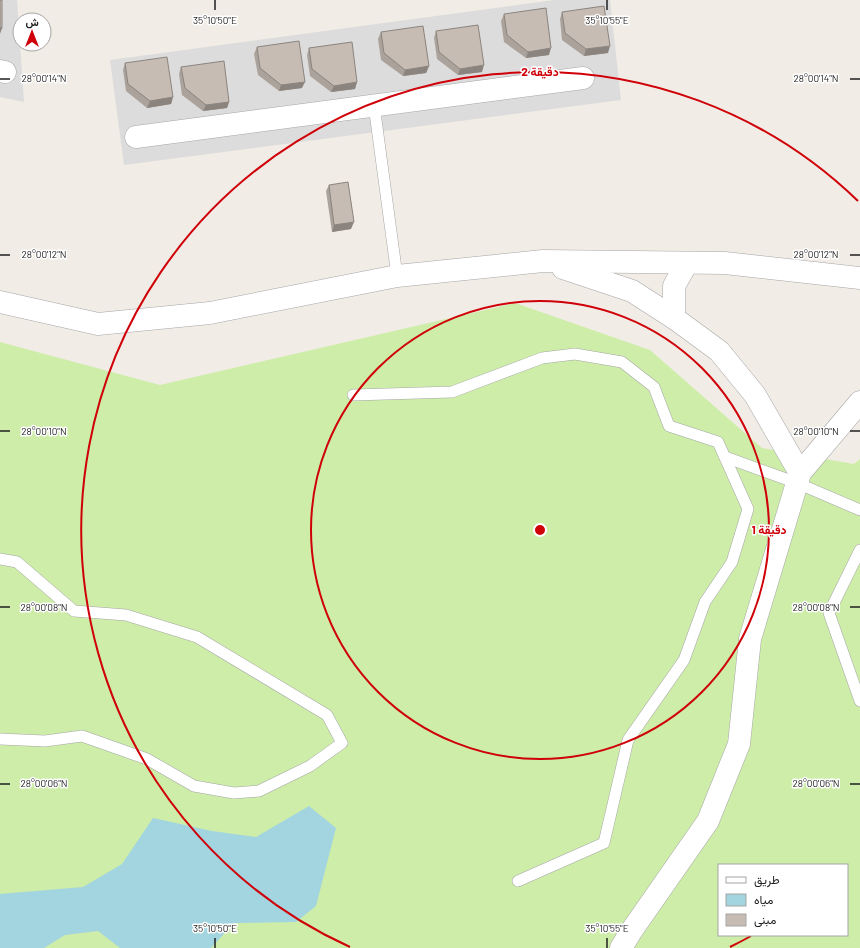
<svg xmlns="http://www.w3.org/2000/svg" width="860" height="948" font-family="Barlow,Vazirmatn,sans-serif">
	<rect width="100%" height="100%" fill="#f1ece5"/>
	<!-- residential -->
	<g fill="#dddcdc">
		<path d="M0,0H17L24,102L0,97Z"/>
		<path d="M554,0H610L621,100L124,165L110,60Z"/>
	</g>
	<!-- grass -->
	<path fill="#cdeda9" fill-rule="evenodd" d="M515,303L650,350L762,448L854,464L860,459V948H0V342L160,385ZM719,865H847V935H719Z"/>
	<!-- water -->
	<path fill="#a3d5e0" d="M309,806L336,828L316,906L296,922L234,923L211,948H120L98,931L65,935L44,948H0V894L83,887L122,864L153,818L212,831L256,837Z"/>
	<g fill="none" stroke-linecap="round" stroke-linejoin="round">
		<defs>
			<g id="service">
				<path d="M374,105L397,276"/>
				<path d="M353,395L452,392L542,358L575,354L622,362L654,387L669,426L718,442L748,509L732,562L705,602L684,660L628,740L604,843L518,881"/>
				<path d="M725,457L797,483L860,510"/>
				<path d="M860,550L829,613L860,701"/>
				<path d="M0,559L17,562L74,611L126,615L197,637L327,715L342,743L310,766L259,791L234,793L194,786L147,759L82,736L45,741L0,739"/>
			</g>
			<g id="minor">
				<path d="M0,71L5,72"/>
				<path d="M136,137L583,78"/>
				<path d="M563,268L632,291L674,318L719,351L755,395L800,473"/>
				<path d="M0,302L98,324L210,313L397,276L543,261L725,263L860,278"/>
				<path d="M674,318V286L687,263"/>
				<path d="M621,948L632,930L708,821L739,744L750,639L800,473L860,402"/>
			</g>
		</defs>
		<!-- service casing -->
		<use href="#service" stroke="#a6a6a6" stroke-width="12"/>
		<!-- minor casing -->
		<use href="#minor" stroke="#a6a6a6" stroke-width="23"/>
		<!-- service -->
		<use href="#service" stroke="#fff" stroke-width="11"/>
		<!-- minor -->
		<use href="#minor" stroke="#fff" stroke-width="22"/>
	</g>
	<!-- wall -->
	<g fill="#aaa29b">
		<path d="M562,12L608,53L584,56L562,40L560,19Z"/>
		<path d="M504,14L549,55L526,58L504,42L501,21Z"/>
		<path d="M436,31L482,72L458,75L437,59L434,38Z"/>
		<path d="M381,32L429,66L426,73L403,76L381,60L378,39Z"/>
		<path d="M257,47L302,88L279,91L258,75L254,54Z"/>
		<path d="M309,48L357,82L355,89L331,92L310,76L307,55Z"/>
		<path d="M125,63L173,97L171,104L147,108L126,91L123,70Z"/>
		<path d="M181,67L229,102L227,108L203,111L182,95L179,74Z"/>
		<path d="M329,185L351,229L332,232L326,191Z"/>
	</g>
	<!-- shaded-wall -->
	<g fill="#8b847e">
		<path d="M0,28H2L0,34Z"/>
		<path d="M610,46L608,53L584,56L586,49Z"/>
		<path d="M551,48L549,55L526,58L528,52Z"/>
		<path d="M484,65L482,72L458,75L460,69Z"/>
		<path d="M429,66L426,73L403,76L405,70Z"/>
		<path d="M305,82L302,88L279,91L281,85Z"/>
		<path d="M357,82L355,89L331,92L334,86Z"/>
		<path d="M173,97L171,104L147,108L150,101Z"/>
		<path d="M229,102L227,108L203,111L206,105Z"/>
		<path d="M354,222L351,229L332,232L334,225Z"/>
	</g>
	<!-- building -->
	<g fill="#c6bcb4" stroke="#8b847e">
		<rect x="0" y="0" width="2" height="28"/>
		<path d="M604,6L610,46L586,49L565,33L562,12Z"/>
		<path d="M546,8L551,48L528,52L507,35L504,14Z"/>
		<path d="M478,25L484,65L460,69L439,52L436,31Z"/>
		<path d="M423,26L429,66L405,70L384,53L381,32Z"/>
		<path d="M299,41L305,82L281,85L260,68L257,47Z"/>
		<path d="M352,42L357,82L334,86L312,69L309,48Z"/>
		<path d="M167,57L173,97L150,101L128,84L125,63Z"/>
		<path d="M224,61L229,102L206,105L185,88L181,67Z"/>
		<path d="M348,182L354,222L334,225L329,185Z"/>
	</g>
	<!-- ticks -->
	<path fill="none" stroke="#1f1f1f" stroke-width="1.5" d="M215,0V10M607,0V10M0,79H10M850,79H860M0,255H10M850,255H860M0,431H10M850,431H860M0,607H10M850,607H860M0,784H10M850,784H860M215,938V948M607,938V948"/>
	<!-- distance rings -->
	<g fill="none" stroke="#cf0008" stroke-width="2">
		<circle cx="540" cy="530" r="229"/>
		<path d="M751 936A458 458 0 0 1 730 947M350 947A458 458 0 1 1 858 201"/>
	</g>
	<g font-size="10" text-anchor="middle" fill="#1f1f1f" stroke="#fff" stroke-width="3" stroke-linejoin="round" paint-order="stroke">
		<text x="215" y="24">35°10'50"E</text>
		<text x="607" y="24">35°10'55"E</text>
		<text x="44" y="82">28°00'14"N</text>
		<text x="816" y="82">28°00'14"N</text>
		<text x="44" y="258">28°00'12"N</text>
		<text x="816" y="258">28°00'12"N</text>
		<text x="44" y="435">28°00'10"N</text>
		<text x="816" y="435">28°00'10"N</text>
		<text x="44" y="611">28°00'08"N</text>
		<text x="816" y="611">28°00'08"N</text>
		<text x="44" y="787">28°00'06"N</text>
		<text x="816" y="787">28°00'06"N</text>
		<text x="215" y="932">35°10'50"E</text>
		<text x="607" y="932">35°10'55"E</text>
	</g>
	<circle cx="540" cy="530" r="6" fill="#cf0008" stroke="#fff" stroke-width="2"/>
	<g font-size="12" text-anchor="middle" font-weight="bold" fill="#cf0008" stroke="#fff" stroke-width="3" stroke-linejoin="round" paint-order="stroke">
		<text x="540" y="76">2 دقيقة</text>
		<text x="769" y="534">1 دقيقة</text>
	</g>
	<!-- legend -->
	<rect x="718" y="864" width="130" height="72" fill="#ffffff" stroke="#a5a5a5"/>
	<rect x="726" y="877" width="20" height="6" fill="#ffffff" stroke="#a5a5a5"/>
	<text x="754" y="884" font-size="12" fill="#1f1f1f">طريق</text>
	<rect x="726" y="894" width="20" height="12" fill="#a3d5e0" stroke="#a5a5a5"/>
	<text x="754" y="904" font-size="12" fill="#1f1f1f">مياه</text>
	<rect x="726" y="914" width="20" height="12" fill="#c6bcb4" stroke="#a5a5a5"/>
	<text x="754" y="924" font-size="12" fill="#1f1f1f">مبنى</text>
	<!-- north arrow -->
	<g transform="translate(32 32)"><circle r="19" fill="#ffffff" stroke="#a5a5a5"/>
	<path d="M0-3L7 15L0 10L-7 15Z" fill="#cf0008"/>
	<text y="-6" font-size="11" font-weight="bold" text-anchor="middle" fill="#1f1f1f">ش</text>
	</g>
</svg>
